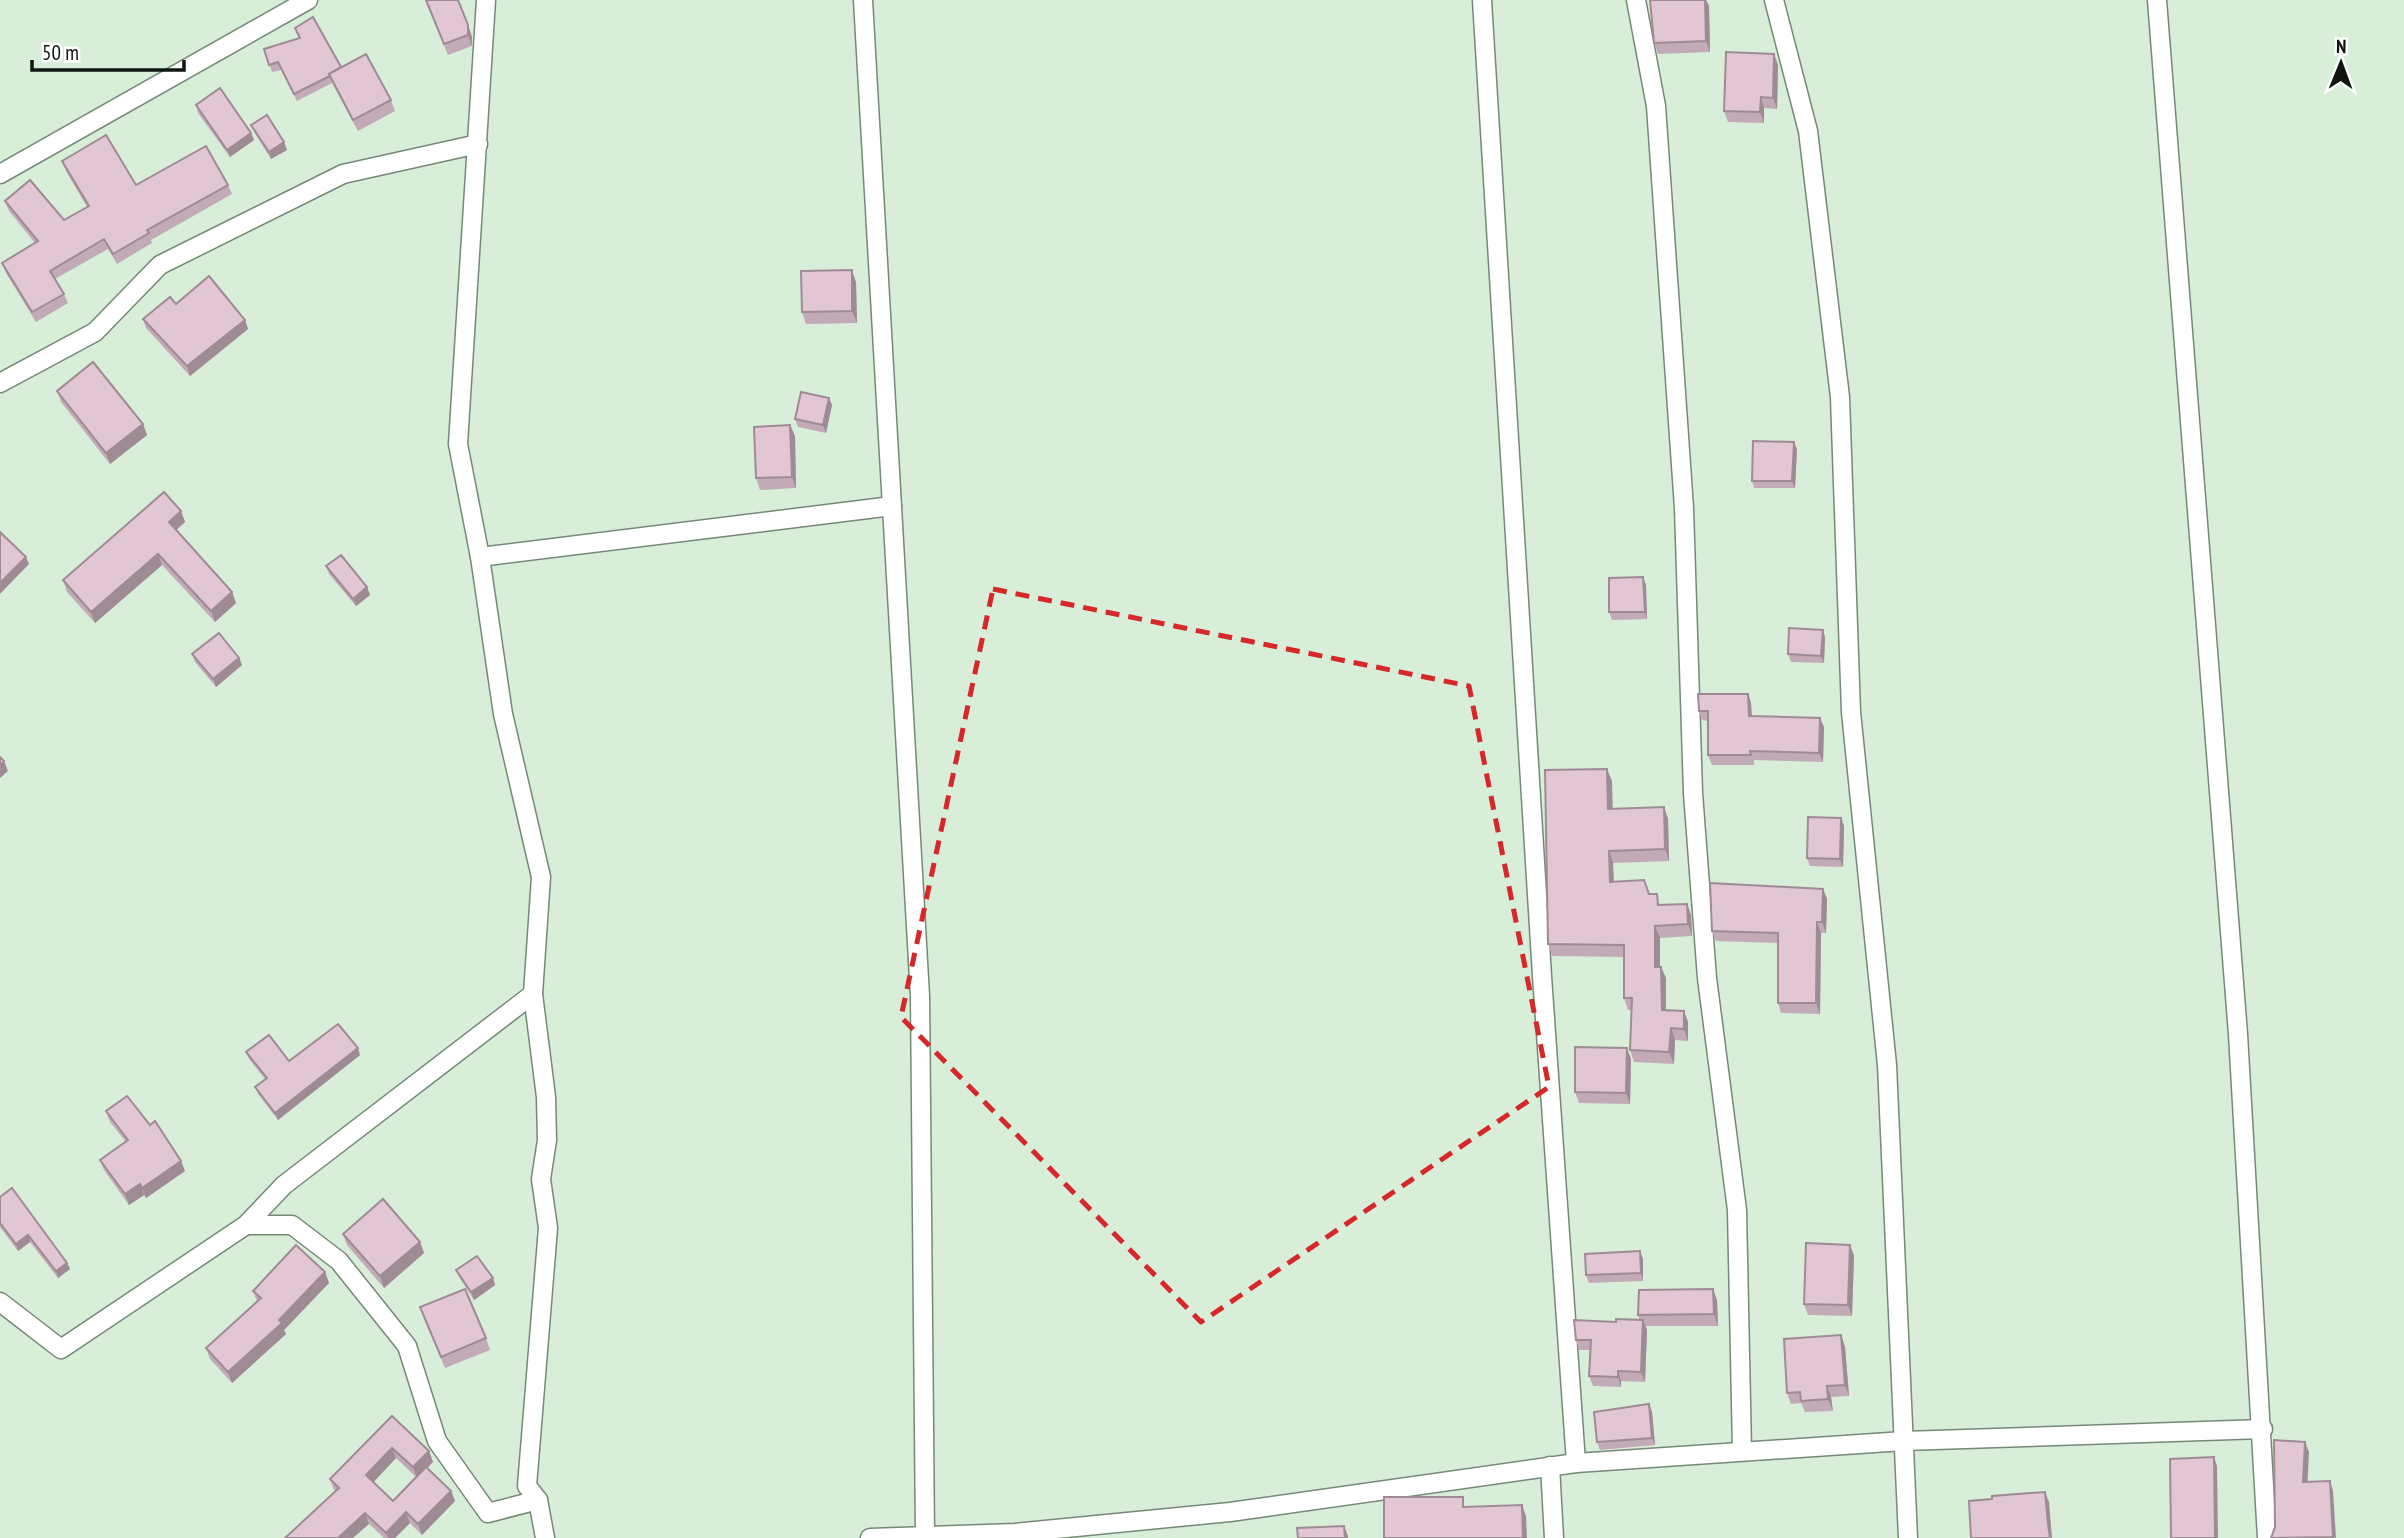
<svg xmlns="http://www.w3.org/2000/svg" width="2404" height="1538" font-family="'PT Sans Narrow',sans-serif">
	<rect width="100%" height="100%" fill="#d8eed9"/>
	<g fill="none" stroke-linecap="round" stroke-linejoin="round">
		<defs>
			<g id="minor">
				<path d="M486,0L458,444L480,557L503,714L541,877L533,994L546,1097L547,1140L541,1179L548,1228L527,1486L538,1500L545,1538"/>
				<path d="M863,0L920,996L925,1536"/>
				<path d="M1482,0L1542,976L1576,1463"/>
				<path d="M1636,0L1656,106L1684,508L1693,793L1707,978L1737,1210L1742,1451"/>
				<path d="M1774,0L1808,131L1840,397L1851,712L1887,1065L1908,1538"/>
				<path d="M2157,0L2238,1034L2267,1538"/>
				<path d="M0,174L308,0"/>
				<path d="M0,383L95,332L160,265L343,174L478,144"/>
				<path d="M480,557L892,506"/>
				<path d="M246,1225H292L339,1261L407,1346L437,1441L488,1513L538,1500"/>
				<path d="M0,1302L61,1349L246,1225L284,1185L533,994"/>
				<path d="M1550,1466L1554,1538"/>
				<path d="M870,1538L1015,1533L1230,1512L1576,1463L1904,1441L2263,1429"/>
			</g>
		</defs>
		<!-- minor casing -->
		<use href="#minor" stroke="#758976" stroke-width="21"/>
		<!-- minor -->
		<use href="#minor" stroke="#fff" stroke-width="18"/>
	</g>
	<!-- wall -->
	<g fill="#c2aab6" fill-rule="evenodd">
		<path d="M425,0L472,37V46L448,55Z"/>
		<path d="M1650,0H1706L1709,6L1710,52L1658,54L1654,43Z"/>
		<path d="M295,28L341,67L391,100L395,111L358,131L332,83L297,101L281,70L272,72L264,49L299,38Z"/>
		<path d="M1774,54L1778,65L1777,109L1764,108V123L1728,122L1724,111Z"/>
		<path d="M196,105L251,133L254,140L230,157L198,113Z"/>
		<path d="M251,125L287,150L271,159L254,132Z"/>
		<path d="M62,161L136,185H228L232,194L151,240L152,243L117,264L108,249L55,279L64,294L68,303L36,322L6,273L2,263L35,243L9,211L5,201L64,220L87,207L66,171Z"/>
		<path d="M856,282L857,323L806,324L802,312Z"/>
		<path d="M143,319L245,320L248,329L190,376L146,328Z"/>
		<path d="M57,391L143,424L147,435L110,464L61,402Z"/>
		<path d="M829,398L832,405L826,433L798,427L795,419Z"/>
		<path d="M790,425L795,436L796,488L760,490L756,478Z"/>
		<path d="M1797,449L1795,488H1754L1752,481Z"/>
		<path d="M181,511L185,522L176,530L232,592L236,603L215,622L162,565L95,623L67,592L63,580Z"/>
		<path d="M326,566L367,587L370,595L356,606L329,574Z"/>
		<path d="M1646,585L1647,619L1612,620L1609,612Z"/>
		<path d="M1825,637L1824,663L1791,662L1788,654Z"/>
		<path d="M192,654L239,658L242,665L216,687L195,662Z"/>
		<path d="M1748,694L1751,703L1752,716L1824,727L1823,762L1754,760V765H1712L1708,755V721L1702,720L1699,711Z"/>
		<path d="M1612,781V809L1664,807L1668,819L1669,861L1613,863L1614,882L1649,894L1661,905L1687,904L1691,915L1692,936L1660,938V967H1661L1666,978V1010L1684,1011L1688,1022V1041L1675,1040L1674,1064L1634,1062L1630,1050L1632,1010H1628L1624,998V957L1552,956L1548,944Z"/>
		<path d="M1841,818L1844,826L1843,867L1810,866L1807,858Z"/>
		<path d="M1823,889L1827,899L1826,933H1821L1820,1014L1781,1013L1778,1003V943L1716,941L1712,931Z"/>
		<path d="M246,1052L289,1061L360,1055L278,1120L258,1094L255,1087L265,1079L249,1059Z"/>
		<path d="M1631,1059L1630,1104L1579,1103L1575,1092Z"/>
		<path d="M106,1111L185,1171L146,1198L144,1195L129,1205L104,1170L100,1160L126,1142L110,1122Z"/>
		<path d="M0,1197L67,1263L70,1269L58,1278L30,1242L18,1251L0,1227Z"/>
		<path d="M343,1234L420,1242L424,1253L384,1288L347,1245Z"/>
		<path d="M1850,1245L1854,1256L1852,1316L1808,1315L1804,1304Z"/>
		<path d="M1643,1259V1281L1589,1283L1586,1275Z"/>
		<path d="M456,1270L493,1278L495,1285L474,1300L459,1277Z"/>
		<path d="M325,1272L329,1283L284,1330L286,1334L232,1383L210,1359L206,1348L257,1301L253,1291Z"/>
		<path d="M1717,1300L1718,1326H1646L1647,1330L1645,1382L1621,1381V1387L1593,1386L1589,1376L1590,1350H1579L1576,1340L1616,1322L1640,1320L1638,1315Z"/>
		<path d="M424,1318L486,1338L490,1350L445,1368Z"/>
		<path d="M1841,1335L1845,1347L1849,1396L1831,1397L1833,1411L1805,1412L1801,1403L1791,1404L1787,1393Z"/>
		<path d="M1649,1404L1652,1412L1655,1445L1600,1450L1597,1442Z"/>
		<path d="M392,1416L429,1451L433,1462L427,1468L451,1491L455,1501L422,1535L410,1523L395,1538H384L334,1490L330,1479ZM396,1458L416,1477L393,1501L373,1482Z"/>
	</g>
	<!-- shaded-wall -->
	<g fill="#9e8b94">
		<path d="M1705,0H1706L1709,6L1710,52L1706,41Z"/>
		<path d="M468,25L472,37V46L468,35Z"/>
		<path d="M1774,54L1778,65L1777,109L1773,98Z"/>
		<path d="M1761,97L1764,108V123L1760,112Z"/>
		<path d="M251,133L254,140L230,157L227,150Z"/>
		<path d="M284,142L287,150L271,159L269,152Z"/>
		<path d="M852,270L856,282L857,323L852,311Z"/>
		<path d="M245,320L248,329L190,376L187,366Z"/>
		<path d="M829,398L832,405L826,433L823,425Z"/>
		<path d="M143,424L147,435L110,464L106,453Z"/>
		<path d="M790,425L795,436L796,488L792,477Z"/>
		<path d="M1794,442L1797,449L1795,488L1792,481Z"/>
		<path d="M181,511L185,522L173,533L169,522Z"/>
		<path d="M158,554L162,565L95,623L91,612Z"/>
		<path d="M26,557L29,564L0,594V583Z"/>
		<path d="M1643,577L1646,585L1647,619L1645,612Z"/>
		<path d="M367,587L370,595L356,606L353,599Z"/>
		<path d="M232,592L236,603L215,622L211,611Z"/>
		<path d="M1823,630L1825,637L1824,663L1821,656Z"/>
		<path d="M239,658L242,665L216,687L213,679Z"/>
		<path d="M1748,694L1751,703L1752,725L1749,716Z"/>
		<path d="M1820,718L1824,727L1823,762L1819,753Z"/>
		<path d="M4,761L8,771L0,778V766Z"/>
		<path d="M1607,769L1612,781L1613,821L1608,809Z"/>
		<path d="M1664,807L1668,819L1669,861L1665,849Z"/>
		<path d="M1841,818L1844,826L1843,867L1840,859Z"/>
		<path d="M1609,851L1613,863L1614,894L1610,882Z"/>
		<path d="M1823,889L1827,899L1826,933L1822,922Z"/>
		<path d="M1687,904L1691,915L1692,936L1688,924Z"/>
		<path d="M1817,922L1821,933L1820,1014L1816,1003Z"/>
		<path d="M1655,926L1660,938V979L1655,967Z"/>
		<path d="M1661,967L1666,978V1021L1662,1010Z"/>
		<path d="M1684,1011L1688,1022V1041L1684,1029Z"/>
		<path d="M1671,1028L1675,1040L1674,1064L1669,1052Z"/>
		<path d="M358,1048L360,1055L278,1120L275,1113Z"/>
		<path d="M1627,1048L1631,1059L1630,1104L1626,1093Z"/>
		<path d="M181,1161L185,1171L146,1198L142,1188Z"/>
		<path d="M140,1184L144,1195L129,1205L125,1194Z"/>
		<path d="M28,1235L30,1242L18,1251L16,1244Z"/>
		<path d="M420,1242L424,1253L384,1288L380,1276Z"/>
		<path d="M1850,1245L1854,1256L1852,1316L1848,1305Z"/>
		<path d="M1640,1251L1643,1259V1281L1641,1273Z"/>
		<path d="M67,1263L70,1269L58,1278L56,1271Z"/>
		<path d="M325,1272L329,1283L284,1330L286,1334L232,1383L228,1372Z"/>
		<path d="M493,1278L495,1285L474,1300L471,1292Z"/>
		<path d="M1713,1289L1717,1300L1718,1326L1714,1314Z"/>
		<path d="M1643,1320L1647,1330L1645,1382L1641,1372Z"/>
		<path d="M1841,1335L1845,1347L1849,1396L1845,1385Z"/>
		<path d="M1618,1371L1621,1381V1387L1618,1377Z"/>
		<path d="M1827,1386L1831,1397L1833,1411L1828,1399Z"/>
		<path d="M1649,1404L1652,1412L1655,1445L1652,1438Z"/>
		<path d="M2305,1442L2309,1452L2307,1493L2303,1482Z"/>
		<path d="M392,1448L396,1458L370,1486L366,1475Z"/>
		<path d="M429,1451L433,1462L417,1478L413,1467Z"/>
		<path d="M2214,1457L2217,1466L2218,1538H2215Z"/>
		<path d="M2330,1481L2333,1491L2336,1538L2333,1537Z"/>
		<path d="M451,1491L455,1501L422,1535L418,1524Z"/>
		<path d="M2045,1492L2049,1502L2052,1538H2050L2048,1524Z"/>
		<path d="M1522,1505L1526,1516L1527,1538H1523Z"/>
		<path d="M406,1512L410,1523L395,1538H388L386,1533Z"/>
		<path d="M365,1513L369,1524L353,1538H338Z"/>
		<path d="M1344,1526L1348,1536V1538H1345Z"/>
	</g>
	<!-- building -->
	<g fill="#e2c6d4" stroke="#9e8b94" stroke-width="2">
		<path d="M426,0H458L468,25V35L444,44Z"/>
		<path d="M1650,0H1705L1706,41L1654,43Z"/>
		<path d="M313,17L341,67L329,74L330,76L294,94L278,62L269,65L264,49L300,38L295,28Z"/>
		<path d="M1726,52L1774,54L1773,98L1761,97L1760,112L1724,111Z"/>
		<path d="M366,54L391,100L353,120L329,74Z"/>
		<path d="M220,88L251,133L227,150L196,105Z"/>
		<path d="M267,115L284,142L269,152L251,125Z"/>
		<path d="M106,135L136,185L206,146L228,185L147,230L149,233L113,254L104,239L50,271L64,294L32,312L2,263L38,241L5,201L30,180L64,220L89,206L62,161Z"/>
		<path d="M852,270V311L802,312L801,271Z"/>
		<path d="M209,276L245,320L187,366L143,319L170,297L176,304Z"/>
		<path d="M93,362L143,424L106,453L57,391Z"/>
		<path d="M801,392L829,398L823,425L795,419Z"/>
		<path d="M790,425L792,477L756,478L754,427Z"/>
		<path d="M1753,441L1794,442L1792,481H1752Z"/>
		<path d="M164,492L181,511L169,522L232,592L211,611L158,554L91,612L63,580Z"/>
		<path d="M0,532L26,557L0,583Z"/>
		<path d="M341,555L367,587L353,599L326,566Z"/>
		<path d="M1643,577L1645,612H1609V578Z"/>
		<path d="M1789,628L1823,630L1821,656L1788,654Z"/>
		<path d="M219,633L239,658L213,679L192,654Z"/>
		<path d="M1698,694H1748L1749,716L1820,718L1819,753L1750,751L1751,755H1708V711H1699Z"/>
		<path d="M0,757L4,761L0,766Z"/>
		<path d="M1607,769L1608,809L1664,807L1665,849L1609,851L1610,882L1644,880L1649,894H1657L1658,905L1687,904L1688,924L1655,926V967H1661L1662,1010L1684,1011V1029L1671,1028L1669,1052L1630,1050L1632,998H1624V945L1548,944L1545,770Z"/>
		<path d="M1808,817L1841,818L1840,859L1807,858Z"/>
		<path d="M1710,883L1823,889L1822,922H1817L1816,1003H1778V933L1712,931Z"/>
		<path d="M338,1024L358,1048L275,1113L255,1087L267,1078L246,1052L269,1035L289,1061Z"/>
		<path d="M1575,1047L1627,1048L1626,1093L1575,1092Z"/>
		<path d="M127,1096L150,1125L155,1121L181,1161L142,1188L140,1184L125,1194L100,1160L128,1140L106,1111Z"/>
		<path d="M12,1188L67,1263L56,1271L28,1235L16,1244L0,1223V1197Z"/>
		<path d="M383,1199L420,1242L380,1276L343,1234Z"/>
		<path d="M1806,1243L1850,1245L1848,1305L1804,1304Z"/>
		<path d="M296,1245L325,1272L279,1320L282,1323L228,1372L206,1348L261,1298L253,1291Z"/>
		<path d="M1640,1251L1641,1273L1586,1275L1585,1254Z"/>
		<path d="M477,1256L493,1278L471,1292L456,1270Z"/>
		<path d="M465,1289L486,1338L441,1357L420,1307Z"/>
		<path d="M1713,1289L1714,1314L1638,1315L1639,1290Z"/>
		<path d="M1616,1319L1643,1320L1641,1372L1618,1371V1377L1589,1376L1591,1340H1576L1574,1320L1616,1322Z"/>
		<path d="M1841,1335L1845,1385L1827,1386L1828,1399L1801,1401L1800,1392L1787,1393L1784,1339Z"/>
		<path d="M1649,1404L1652,1438L1597,1442L1594,1412Z"/>
		<path d="M392,1416L429,1451L413,1467L392,1448L366,1475L393,1501L426,1467L451,1491L418,1524L406,1512L386,1533L365,1513L338,1538H285L339,1488L330,1479Z"/>
		<path d="M2274,1440L2305,1442L2303,1482L2330,1481L2333,1537L2271,1538L2275,1527Z"/>
		<path d="M2214,1457L2215,1538H2171L2170,1459Z"/>
		<path d="M2045,1492L2048,1524L2050,1538H1971L1969,1501L1992,1499V1496Z"/>
		<path d="M1384,1497H1463V1507L1522,1505L1523,1538H1384Z"/>
		<path d="M1344,1526L1345,1538H1298L1297,1528Z"/>
	</g>
	<!-- marked area -->
	<path fill="none" stroke="#d62828" stroke-width="5" stroke-dasharray="14 9" stroke-linejoin="round" d="M993,589L1469,686L1549,1087L1201,1322L901,1017Z"/>
	<!-- north arrow -->
	<g transform="translate(2341 63) rotate(1)" stroke="#ffffff" stroke-width="5" paint-order="stroke">
	<path d="M0-5L12 26L0 18L-12 26Z" fill="#0e160f"/>
	<text y="-10" font-size="19" font-weight="bold" text-anchor="middle" fill="#0e160f">N</text>
	</g>
	<!-- scale -->
	<path d="M32 60v10h152v-10" fill="none" stroke="#0e160f" stroke-width="3.5"/>
	<text x="42" y="60" font-size="21" fill="#0e160f" stroke="#ffffff" stroke-width="5" paint-order="stroke">50 m</text>
</svg>
